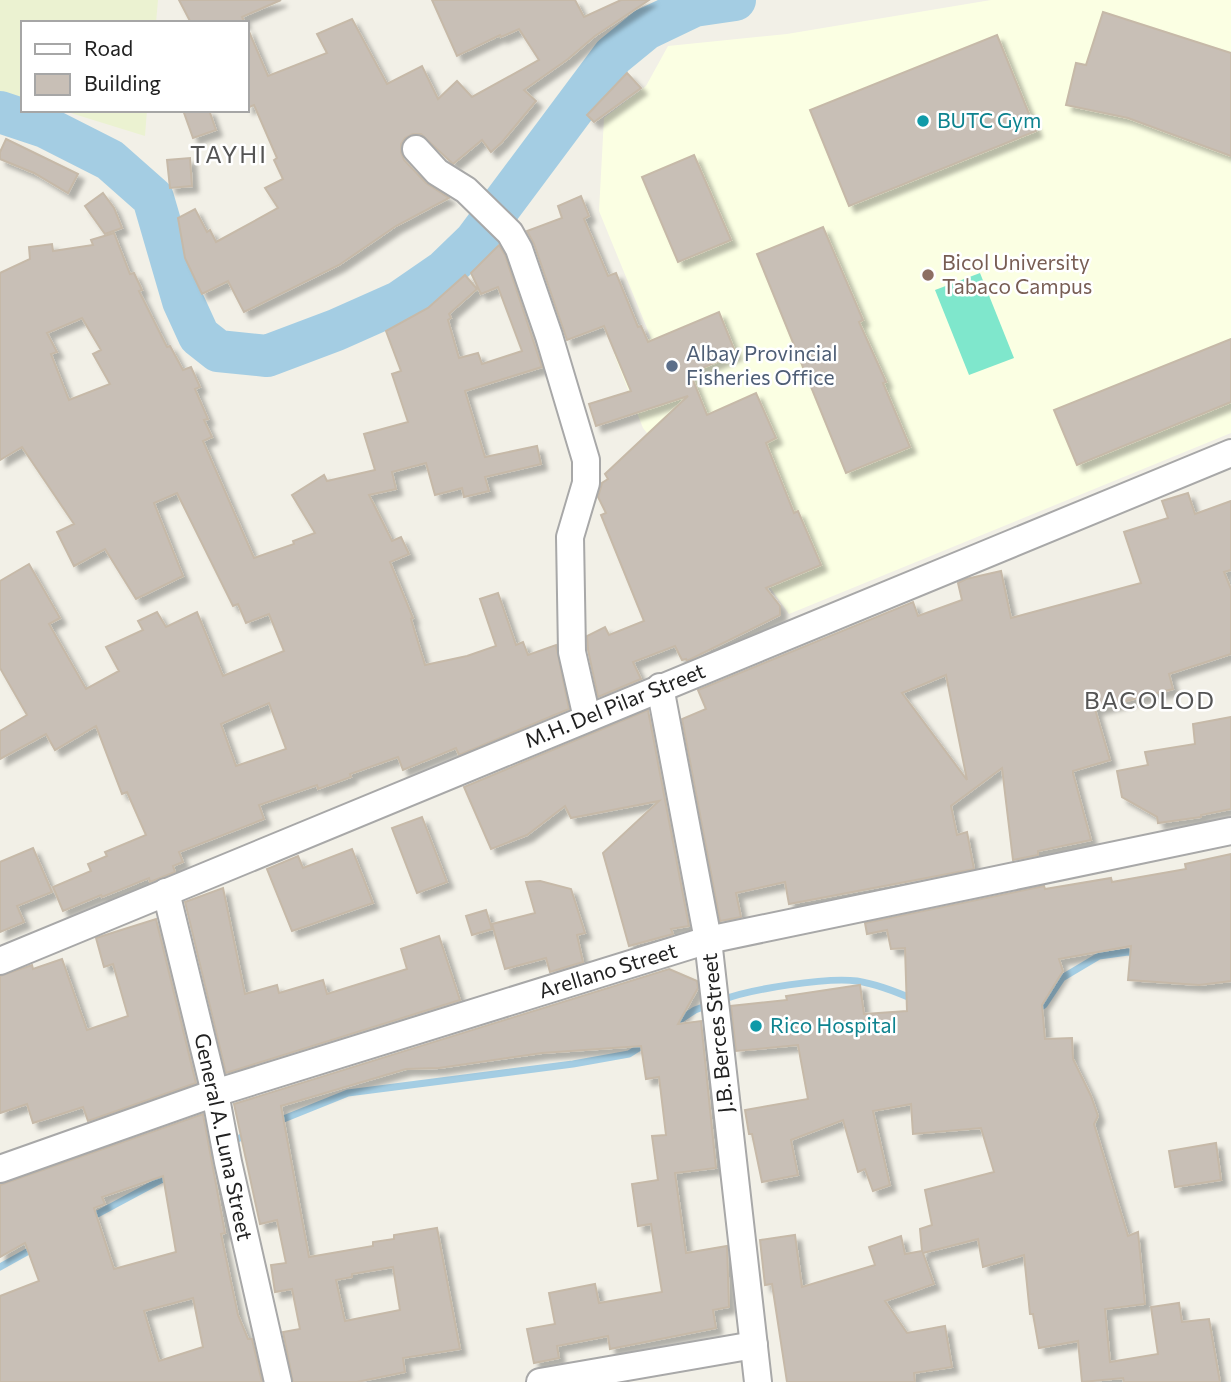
<svg xmlns="http://www.w3.org/2000/svg" width="1231" height="1382" font-family="Commissioner,sans-serif">
	<defs>
		<filter id="shadow"><feDropShadow dx="6" dy="6" stdDeviation="2" flood-color="#0004"/></filter>
	</defs>
	<rect width="100%" height="100%" fill="#f2f0e7"/>
	<!-- education -->
	<path fill="#fbffe3" d="M991,0H1231V433L789,614L762,576L643,428L614,354L651,338L599,211L604,118L646,86L668,46L787,34Z"/>
	<!-- farmland -->
	<g fill="#ebf2d1">
		<path d="M0,0H158L156,23H23V98L0,91Z"/>
		<path d="M61,110H147L145,136Z"/>
	</g>
	<!-- pitch -->
	<path fill="#7fe7cc" d="M980,273L1014,358L969,375L935,290Z"/>
	<g fill="none" stroke-linecap="round" stroke-linejoin="round">
		<!-- stream -->
		<g stroke="#a4cde3" stroke-width="7">
			<path d="M722,1000C750,989 827,977 857,981C876,984 897,992 915,1000"/>
			<path d="M1036,1010L1044,1005L1062,978L1099,956L1128,952L1138,953"/>
			<path d="M672,1025L695,1010L711,1004"/>
			<path d="M276,1122L348,1093L573,1064L629,1054L648,1042"/>
			<path d="M204,1157L249,1133"/>
			<path d="M90,1218L172,1174"/>
			<path d="M0,1267L36,1247"/>
		</g>
		<!-- river -->
		<path stroke="#a4cde3" stroke-width="42" d="M0,112L45,127L110,160L153,198L183,301L199,336L218,351L267,356L336,330L399,302L444,271L475,241L613,56L646,29L694,6L735,0"/>
	</g>
	<!-- building -->
	<g fill="#c8bfb6" stroke="#c6b9a8" stroke-width="2" fill-rule="evenodd" filter="url(#shadow)">
		<path d="M179,0H281L242,17L245,23H191Z"/>
		<path d="M432,0H575L584,17L621,0H649L595,36L568,59L524,90L536,101L502,142L491,152L482,140L453,164L421,134H413L405,138L401,144V152L404,160L426,183L449,198L396,226L339,265L244,312L228,281L202,294L185,258L178,218L195,209L207,232L210,230L216,242L278,208L265,188L283,179L274,160L277,158L254,105L247,108V27L268,76L327,53L317,34L352,19L387,84L422,66L438,99L457,81L472,97L539,60L519,29L501,37L500,35L457,56Z"/>
		<path d="M1103,12L1231,53V156L1128,118L1066,105L1076,63L1086,65Z"/>
		<path d="M997,35L1036,131L849,206L810,110Z"/>
		<path d="M627,73L641,88L594,122L587,115Z"/>
		<path d="M183,110H209L216,130L193,138Z"/>
		<path d="M6,139L78,174L68,193L34,173L0,159V152Z"/>
		<path d="M694,155L731,240L678,262L642,177Z"/>
		<path d="M190,158L192,186L170,188L167,160Z"/>
		<path d="M103,193L114,208L122,228L105,234L85,206Z"/>
		<path d="M581,196L589,216L584,219L608,276L616,273L638,327L641,326L648,342L719,312L736,354L690,373L707,415L756,393L776,438L766,443L794,513L798,511L821,565L766,588L780,606V615L687,661L686,659L682,660L675,646L633,662L641,679L598,697L588,650L587,636L605,627L609,635L644,621L601,515L606,513L598,497L602,483L608,479L605,474L688,396L596,426L589,404L631,391L604,326L567,340L534,244L527,231L562,218L558,206Z"/>
		<path d="M823,227L863,320L859,322L886,382L883,383L910,447L846,473L757,254Z"/>
		<path d="M114,233L130,274L134,273L142,290L139,291L167,347L170,346L183,370L191,367L200,387L195,389L208,419L204,420L212,437L203,441L254,558L294,544L293,541L315,533L292,495L324,475L327,481L375,470L364,434L408,422L392,374L401,371L386,331L428,308L465,275L477,289L449,314L451,318L448,320L459,358L478,353L482,364L522,351L498,287L481,294L471,273L499,245L505,255L542,367L465,391L485,457L537,446L541,464L485,477L489,491L464,497L462,488L435,495L426,463L392,472L396,489L369,495L392,541L401,537L409,554L390,562L413,618L411,619L425,665L467,656L496,646L480,599L498,593L516,645L523,642L528,655L556,645L569,709L459,755L456,748L403,770L398,757L350,774L351,777L318,789L317,785L259,805L264,819L179,852L183,862L173,866L175,872L150,882L149,878L102,897L101,895L63,911L53,887L91,871L88,864L107,856L105,852L146,835L127,792L122,794L96,726L55,750L46,734L0,759V731L27,715L0,668V581L29,564L60,618L49,624L86,689L119,671L106,647L143,630L138,621L157,612L166,627L197,612L223,676L284,651L269,614L246,623L238,604L233,606L177,493L154,503L183,576L136,599L105,549L74,566L57,532L74,524L22,447L0,460V273L30,259L29,247L52,244L53,251L93,245L91,240ZM82,318L101,350L93,354L110,384L69,400L51,354L57,352L47,333ZM269,703L286,749L236,766L221,724Z"/>
		<path d="M1231,339V402L1077,465L1054,410Z"/>
		<path d="M1188,493L1195,514L1231,501V570L1224,572L1231,589V654L1169,674L1173,689L1095,709L1110,760L1073,771V773L1091,840L1038,851V855L1013,860L1002,768L951,806L957,835L967,832L974,869L789,904L785,882L736,893L741,917L720,921L682,719L706,709L698,690L913,602L918,616L962,600L958,583L966,579L1001,571L1011,618L1141,583L1124,532L1168,518L1162,501ZM946,675L967,780L902,693Z"/>
		<path d="M648,710L689,926L671,929L673,934L629,946L603,853L659,801L571,818L565,806L527,835L491,849L464,787Z"/>
		<path d="M1231,717V809L1201,815V817L1158,823L1157,817L1122,797L1117,771L1148,765L1145,752L1195,744L1193,724Z"/>
		<path d="M422,817L447,882L417,893L392,828Z"/>
		<path d="M33,848L52,892L17,906L24,922L0,932V862Z"/>
		<path d="M352,849L373,903L292,931L267,869L298,856L303,868Z"/>
		<path d="M1231,854V981L1199,985L1128,980L1131,946L1059,959L1063,971L1042,1005L1045,1039L1072,1038L1073,1059L1091,1096L1098,1116L1094,1124L1128,1236L1138,1232L1145,1304L1105,1309L1110,1362L1158,1354L1151,1307L1179,1303L1182,1322L1209,1319L1220,1382H1124L1123,1378L1082,1382L1078,1341L1039,1348L1033,1314H1030L1024,1255L983,1267L978,1239L923,1253L934,1284L885,1301L907,1333L945,1326L952,1367L914,1373L915,1382H787L772,1284L765,1285L760,1240L795,1235L802,1287L875,1265L869,1247L901,1236L905,1254L922,1251L920,1229L932,1225L925,1190L994,1172L981,1128L913,1134L911,1104L873,1111L890,1185L873,1191L865,1169L858,1172L843,1120L791,1140L798,1175L762,1182L752,1134H749L745,1110L808,1099L798,1045L736,1051L731,1006L787,1000L786,996L860,985L864,1014L907,1011L905,948L891,949L887,930L867,934L865,923L1044,886L1045,889L1111,878L1112,882L1186,869L1185,864Z"/>
		<path d="M540,881L571,889L585,933L577,935L583,962L550,972L546,958L505,969L492,924L535,913L526,882Z"/>
		<path d="M223,888L245,994L277,985L279,993L323,980L327,994L407,969L401,949L439,936L460,1000L226,1073L185,902Z"/>
		<path d="M486,910L492,929L472,935L466,916Z"/>
		<path d="M156,919L196,1083L88,1121L83,1107L33,1123L27,1104L0,1113V976L32,965L33,969L62,959L87,1030L128,1016L113,964L104,967L96,938Z"/>
		<path d="M669,969L697,981L698,988L678,1024L701,1021L716,1168L675,1173L686,1253L727,1246L729,1307L713,1310L716,1328L610,1349L608,1336L557,1346L559,1358L534,1363L527,1329L555,1324L549,1293L595,1284L599,1303L662,1292L651,1224L638,1226L632,1184L658,1180L652,1136L666,1135L659,1077L646,1079L641,1046L542,1053L439,1068L406,1069L281,1106L309,1257L373,1246V1242L394,1239V1235L437,1228L460,1349L403,1358L405,1372L357,1382H293L283,1332L300,1329L292,1289L275,1292L271,1265L286,1263L277,1220L260,1224L234,1104ZM393,1267L400,1310L345,1321L336,1280L352,1277V1274Z"/>
		<path d="M203,1114L225,1233L221,1234L238,1315L248,1339H252L262,1382H0V1296L39,1281L25,1243L0,1257V1185ZM163,1176L176,1252L114,1269L94,1208L105,1204L102,1197ZM193,1298L203,1347L159,1361L144,1311Z"/>
		<path d="M1216,1143L1221,1180L1175,1187L1169,1151Z"/>
	</g>
	<g fill="none" stroke-linecap="round" stroke-linejoin="round">
		<defs>
			<g id="minor">
				<path d="M416,149L437,172L466,190L510,233L519,249L549,336L586,460V483L570,537L572,652L587,718"/>
				<path d="M660,687L708,940L758,1382"/>
				<path d="M166,892L215,1093L228,1162L278,1382"/>
				<path d="M0,961L1231,453"/>
				<path d="M0,1169L215,1093L708,940L1231,831"/>
				<path d="M540,1382L754,1345"/>
			</g>
		</defs>
		<!-- minor casing -->
		<use href="#minor" stroke="#a8a8a8" stroke-width="30"/>
		<!-- minor -->
		<use href="#minor" stroke="#fff" stroke-width="26"/>
	</g>
	<!-- markers -->
	<g fill="#0f9aa8" stroke="#fff" stroke-width="2.5">
		<circle cx="923" cy="121" r="7"/>
		<circle cx="756" cy="1026" r="7"/>
	</g>
	<circle fill="#8d6e63" stroke="#fff" stroke-width="2.5" cx="928" cy="275" r="7"/>
	<circle fill="#5c6f8a" stroke="#fff" stroke-width="2.5" cx="672" cy="366" r="7"/>
	<g text-anchor="middle" stroke-width="5" stroke-linejoin="round" paint-order="stroke">
		<!-- culture labels -->
		<g font-size="21" fill="#0d838f" stroke="#fff" text-anchor="start">
			<text x="937" y="128">BUTC Gym</text>
			<text x="770" y="1033">Rico Hospital</text>
		</g>
		<!-- education labels -->
		<g font-size="21" fill="#785e54" stroke="#fff" text-anchor="start">
			<text x="942" y="270">Bicol University<tspan x="942" dy="24">Tabaco Campus</tspan></text>
		</g>
		<!-- service labels -->
		<g font-size="21" fill="#4e5e75" stroke="#fff" text-anchor="start">
			<text x="686" y="361">Albay Provincial<tspan x="686" dy="24">Fisheries Office</tspan></text>
		</g>
		<!-- street labels -->
		<g font-size="21" fill="#212121" stroke="#fff">
			<text transform="translate(615 706) rotate(-22)" y="7">M.H. Del Pilar Street</text>
			<text transform="translate(608 971) rotate(-17)" y="7">Arellano Street</text>
			<text transform="translate(718 1033) rotate(-96)" y="7">J.B. Berces Street</text>
			<text transform="translate(223 1137) rotate(78)" y="7">General A. Luna Street</text>
		</g>
		<!-- quarter labels -->
		<g font-size="24" letter-spacing="2" fill="#545454" stroke="#fff">
			<text x="229" y="163">TAYHI</text>
			<text x="1150" y="709">BACOLOD</text>
		</g>
	</g>
	<!-- legend -->
	<rect x="21" y="21" width="228" height="91" fill="#ffffff" stroke="#a6a6a6" stroke-width="2"/>
	<rect x="35" y="44" width="35" height="10" fill="#ffffff" stroke="#a6a6a6" stroke-width="2"/>
	<text x="84" y="56" font-size="21" fill="#212121">Road</text>
	<rect x="35" y="74" width="35" height="21" fill="#c8bfb6" stroke="#a6a6a6" stroke-width="2"/>
	<text x="84" y="91" font-size="21" fill="#212121">Building</text>
</svg>
